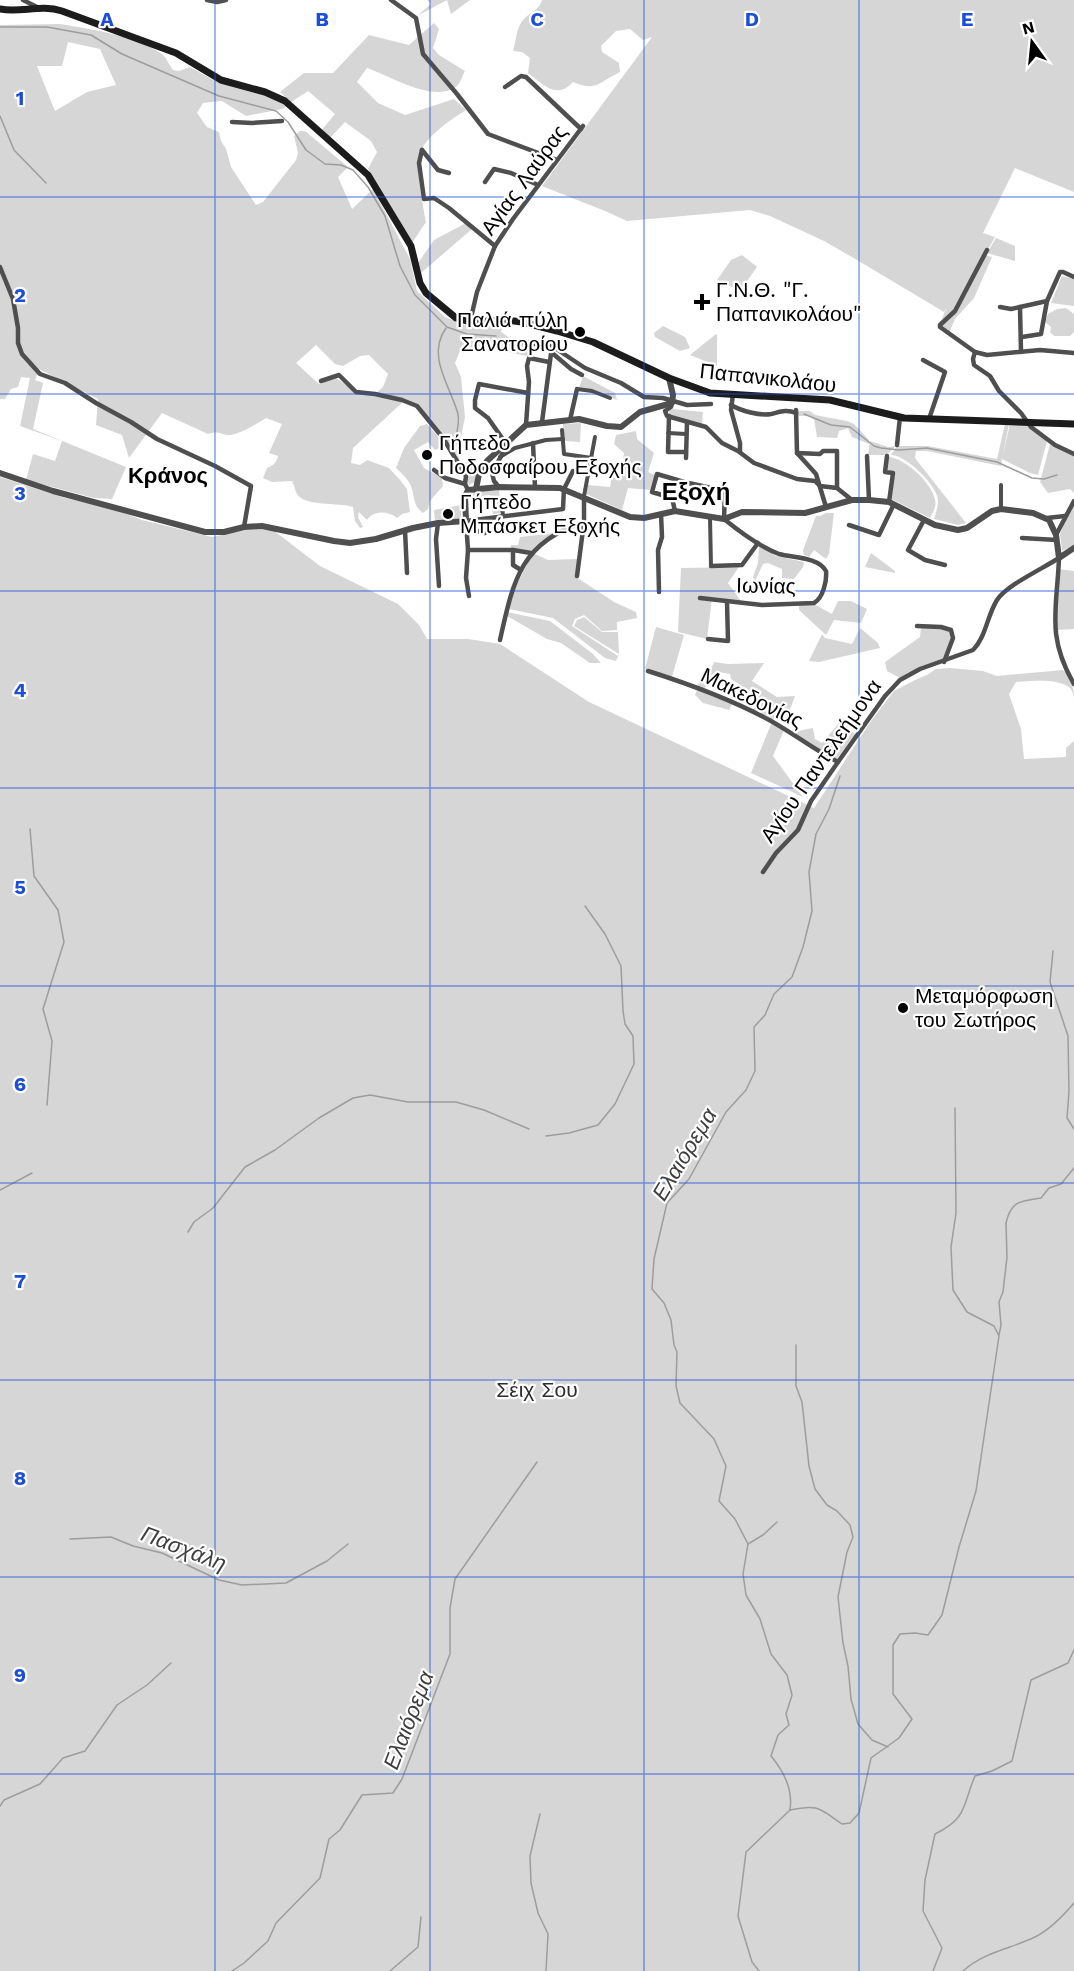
<svg xmlns="http://www.w3.org/2000/svg" width="1074" height="1971" font-family="'Work Sans',sans-serif">
	<rect width="100%" height="100%" fill="#fff"/>
	<!-- green -->
	<g fill="#d6d6d6" fill-rule="evenodd">
		<path d="M427,0H470L451,14L447,0L417,16L431,4Z"/>
		<path d="M542,0H1074V192L1015,168L983,233L995,237L954,310L941,321L947,306L944,312L857,260L824,241L770,216L750,210L627,221L605,211L542,186L652,37L643,40L630,29L616,31L601,46L602,52L619,63L620,72C599,82 597,92 573,82C557,100 544,85 528,73L530,58L522,52L513,51C517,39 515,28 525,18C531,12 540,9 542,0Z"/>
		<path d="M434,23L439,29L433,48L439,55L465,71C462,76 461,83 456,87C433,103 390,76 367,68L357,82L378,103L405,115L454,99L466,110C450,120 422,139 418,158C416,164 424,213 426,222L412,243L368,169L377,152L371,141L345,122L329,139L321,131L335,114L308,91L291,102L280,92L304,73H333L369,35L409,45Z"/>
		<path d="M60,24C94,30 133,35 162,54C166,57 169,65 173,70L179,71L190,67L215,81L263,94L287,106L282,109L246,116L222,101L203,103L197,113L207,127L219,132L221,141L226,149L231,167L256,205L263,202L296,160L298,153L294,136L300,131H305L348,167L338,177L352,209L373,189L410,259L417,291L445,317L467,326L503,325L501,332L510,338L551,344L548,351L533,350L532,357L480,346L460,351L455,363L461,377L465,417L461,437L456,447L460,461L473,464L477,469L475,482L469,485C460,453 432,418 405,400L353,448L351,463L360,465L367,460L389,468L400,480L407,489L410,512L402,514L397,518C388,511 374,510 367,520L359,512L358,517L363,527L360,528L355,521L353,507C338,502 305,507 297,494C295,491 294,484 292,481L272,482L263,478L267,468C274,465 276,463 278,456L269,453L282,424L266,418C256,424 243,433 231,435C221,436 221,430 208,434L162,413L129,458L122,435L96,425L98,399L39,369L35,380L43,383L33,429L126,467L112,499L94,498L26,480L33,454L55,461L62,441L20,426L30,378L21,377L18,387L11,389L5,399H0V25ZM68,42L100,49L116,85L87,92L55,111L37,66H62ZM316,345L335,364L343,366L360,356L369,355L388,374L383,387L374,395L358,393L336,378L319,384L296,363Z"/>
		<path d="M466,223L472,229L421,273L418,263L434,240Z"/>
		<path d="M996,238L1015,246V261L987,253Z"/>
		<path d="M742,255L757,267L740,291L717,280L731,260Z"/>
		<path d="M985,255L992,257L974,298L955,319L949,333L941,326L956,312Z"/>
		<path d="M1062,276L1074,279V306L1051,303Z"/>
		<path d="M1066,308L1074,314V332L1070,336H1054L1050,332L1051,327L1045,322L1048,314L1057,309Z"/>
		<path d="M663,326L685,337L690,348L680,351L655,337L654,333Z"/>
		<path d="M717,335V366L690,355L716,334Z"/>
		<path d="M583,376L615,393L617,400L596,391L579,388Z"/>
		<path d="M673,409L703,412L702,424L669,415V411Z"/>
		<path d="M796,411H810L815,415L847,421L854,424L869,440V444L852,437L848,428L839,431L837,438L817,437L814,419L809,416H796Z"/>
		<path d="M581,423L580,442L564,441L563,424Z"/>
		<path d="M427,424L442,441L444,446L435,450L428,442L414,450L424,468L442,478L443,486L430,501L428,509L423,513C411,505 416,494 409,482C406,477 400,472 396,468L404,448L420,426Z"/>
		<path d="M1005,424H1009L1002,459L1010,424L1027,425L1047,441L1038,475L1030,473L1002,459L1001,466L927,451H916L915,458L966,523L958,525L934,519C936,513 938,507 938,500C937,485 906,455 891,455L897,446H928L997,459Z"/>
		<path d="M636,431L637,439L654,453L648,472L655,475L650,490L628,488L622,510L586,494L588,485L610,487L612,475H621L624,453L614,444L616,435Z"/>
		<path d="M870,441L888,447L896,446L886,455H868Z"/>
		<path d="M1050,444L1074,456V493L1070,489L1048,493L1040,482Z"/>
		<path d="M888,457C904,457 933,484 935,500C937,506 933,512 930,518L891,499L895,472L887,470Z"/>
		<path d="M0,477L65,498L111,508L142,520L212,537L250,529L273,530L320,566L398,604L419,625L427,639H468L500,644L589,702L814,808L871,721L894,691L917,679L927,675L936,669L950,668L983,671L997,676L1063,670C1070,678 1074,687 1074,697C1073,694 1072,690 1070,688C1060,678 1029,681 1016,682L1009,694L1021,729L1024,759L1066,757V748L1074,741V1971H0Z"/>
		<path d="M499,490L502,513L493,514L490,495L468,498L471,492Z"/>
		<path d="M1074,501V545L1062,551L1060,534Z"/>
		<path d="M461,505V518L435,520L434,510Z"/>
		<path d="M826,513H834L829,554L826,559L814,550L809,557L804,555L803,550L816,516H820Z"/>
		<path d="M555,533L531,553L511,549V545H518L520,537Z"/>
		<path d="M759,546L776,556L804,562L803,567L794,579L782,578V569L768,563L763,564L755,581L753,577L758,563Z"/>
		<path d="M533,553L548,560L577,559L576,577L614,602L636,612L637,618L617,622V630L602,631L584,615L575,619L572,626L618,656L616,661L605,658L553,618L509,609L516,586Z"/>
		<path d="M871,553L895,571V573L865,567Z"/>
		<path d="M739,567L728,583L741,601L712,598L707,639L678,632L681,568Z"/>
		<path d="M1058,569L1074,571V629L1055,630Z"/>
		<path d="M838,601H851L867,609L861,623L834,620L826,635L799,610V605L814,604L832,614Z"/>
		<path d="M507,612L550,621L593,654L601,663H590L561,643L547,639L507,616Z"/>
		<path d="M584,617L602,632H618L619,654L574,626L577,620Z"/>
		<path d="M656,627L684,635L672,677L645,669Z"/>
		<path d="M921,627L940,628L950,632L951,637L943,660L908,673L900,678L887,671L885,662L920,637Z"/>
		<path d="M860,628L878,643L880,648L819,662L809,661L822,634L825,638L852,644Z"/>
		<path d="M714,662L728,664L764,663L752,681L777,697L795,696L788,715L771,720L752,711L761,698L731,679L730,674L718,672L703,690L697,688L700,679H707Z"/>
		<path d="M697,690L732,704L729,710L703,703L695,695Z"/>
		<path d="M772,722L784,730L773,756L803,797L751,773Z"/>
		<path d="M840,722L855,734L836,760L795,734L798,731L813,728L815,739L822,743Z"/>
	</g>
	<g fill="none" stroke-linecap="round" stroke-linejoin="round">
		<!-- stream -->
		<g stroke="#9d9d9d" stroke-width="1.5">
			<path d="M0,27H47L91,35L122,54L219,96L276,111L288,122L306,150L325,164L341,165L353,170L368,187L385,216L400,266L415,295L447,327L467,334L496,336"/>
			<path d="M0,116L14,150L46,183"/>
			<path d="M446,328C426,356 450,385 458,414C460,423 456,437 454,447"/>
			<path d="M804,414L831,425L850,427L874,446L881,448L899,450L927,448L997,462L1032,478L1044,479L1057,475"/>
			<path d="M30,829L34,876L58,910L64,942L43,1009L52,1041L47,1105"/>
			<path d="M1053,951L1050,982L1068,1036L1069,1091L1067,1118L1074,1129"/>
			<path d="M546,1136L569,1133L598,1125L615,1104L634,1064L633,1036L625,1024L623,1011L621,966L605,934L585,906"/>
			<path d="M0,1190L32,1173"/>
			<path d="M1006,1223C1011,1201 1020,1201 1041,1198L1049,1188L1061,1184L1074,1168"/>
			<path d="M188,1232L194,1222L213,1208L245,1167L275,1150L319,1118L353,1098L370,1095L408,1102H456L484,1110L529,1129"/>
			<path d="M999,1335L1001,1325L999,1302L1003,1292L1007,1257L1006,1223"/>
			<path d="M796,1345V1386L802,1402L809,1466L815,1489L827,1505L837,1511L850,1525L853,1537L847,1552L838,1597L843,1643L848,1666L851,1699L858,1724L872,1740L888,1747"/>
			<path d="M70,1539L111,1537L133,1546L162,1553L219,1580L242,1585L286,1583L327,1561L348,1544"/>
			<path d="M748,1544L735,1519L719,1501L726,1466L714,1439L680,1403L676,1386L677,1352L674,1345L671,1320L664,1303L652,1289L654,1259L667,1203L689,1179L726,1112L746,1090L755,1071L754,1027L765,1015L774,994L792,977L803,947L812,911L809,872L816,834L829,809L840,776"/>
			<path d="M0,1806L4,1800L40,1784L63,1758L85,1751L117,1705L147,1685L171,1663"/>
			<path d="M790,1810C818,1804 819,1808 842,1824L850,1823L859,1813L871,1758L899,1738L912,1719L893,1694V1645L900,1634L915,1633L928,1635L942,1615L959,1547L976,1491L999,1336L994,1326L967,1312L953,1290L951,1247L956,1213L955,1108"/>
			<path d="M540,1814L530,1856L531,1883L538,1913L548,1934L546,1971"/>
			<path d="M232,1971L244,1963L268,1941L276,1923L320,1878L329,1839L340,1830L362,1795L393,1793L402,1779L450,1654V1608L455,1579L537,1462"/>
			<path d="M390,1971L418,1947L421,1917"/>
			<path d="M759,1971L752,1962L738,1916L746,1852L790,1810C793,1789 784,1772 771,1756L778,1735L789,1725L786,1714L792,1695L787,1675L771,1654L760,1619L746,1595L743,1574L748,1544L763,1535L777,1522"/>
			<path d="M933,1971L942,1948L923,1911L925,1880L935,1834C968,1818 962,1806 975,1776L992,1771L1012,1761L1031,1680L1068,1663L1074,1650"/>
			<path d="M963,1971C984,1952 1010,1949 1035,1937C1051,1929 1063,1916 1074,1903"/>
		</g>
		<!-- pedestrian -->
		<g stroke="#4f4f4f" stroke-width="4">
			<path d="M577,389L592,391L610,398"/>
			<path d="M562,430L564,454L592,458"/>
			<path d="M668,433L686,434"/>
			<path d="M500,457L515,448L546,440L563,439"/>
			<path d="M1001,485V509"/>
			<path d="M584,496L595,437"/>
			<path d="M502,504L503,516"/>
			<path d="M710,518L711,566"/>
		</g>
		<!-- minor -->
		<g stroke="#4f4f4f" stroke-width="4.5">
			<path d="M23,0L39,8"/>
			<path d="M207,0L217,2L226,0"/>
			<path d="M391,0L416,18L423,54L457,94L488,134L557,160"/>
			<path d="M505,87L521,76L526,77L581,129"/>
			<path d="M232,122L252,123L282,121"/>
			<path d="M422,150L419,163L424,199L434,198L449,208L495,246"/>
			<path d="M422,150L438,170L449,173"/>
			<path d="M485,182L494,169L511,173L538,185"/>
			<path d="M987,250L955,311L940,325V327L975,352L987,355L1040,350L1074,353"/>
			<path d="M0,267L13,299L18,328V343L22,354L40,374L65,383L96,403L131,422L157,439L215,466L251,486L244,527"/>
			<path d="M1000,307L1011,309L1047,301"/>
			<path d="M1020,307L1021,352"/>
			<path d="M470,322L477,292L495,246L513,219L583,126"/>
			<path d="M1022,337L1041,334L1047,301L1060,272H1063L1074,277"/>
			<path d="M515,341L552,346L585,368L621,383L644,397L663,398L687,405L711,404"/>
			<path d="M551,352L571,369L582,375"/>
			<path d="M975,352L973,359L974,365L990,376L999,391L1021,413L1031,427L1055,445L1074,454"/>
			<path d="M923,360L945,372L929,419"/>
			<path d="M321,381L339,375L356,392L375,394L402,400L417,406L443,438L466,476L465,484L468,490"/>
			<path d="M733,394L731,410L740,443V452"/>
			<path d="M672,403L671,407L665,411L667,416L706,427L722,443L738,451L754,463L797,479L815,481L820,486L837,488L852,500"/>
			<path d="M731,405C741,411 760,416 771,414C780,412 786,409 796,413"/>
			<path d="M796,410L797,453L816,474L826,507"/>
			<path d="M669,416L668,452H686"/>
			<path d="M570,420L577,389"/>
			<path d="M542,422L552,346"/>
			<path d="M526,425L529,382L527,366L529,358L549,362"/>
			<path d="M533,443L535,487"/>
			<path d="M897,445L900,417"/>
			<path d="M797,453L820,454L823,451H837V488"/>
			<path d="M867,456L869,500"/>
			<path d="M887,456L885,472L893,473L889,502"/>
			<path d="M686,458L687,422"/>
			<path d="M434,470L445,478L465,484"/>
			<path d="M499,487L494,481L492,473L507,445L488,418L475,408V400L479,384L528,393"/>
			<path d="M564,489L573,471"/>
			<path d="M675,511L672,498L652,492L657,474L684,482L725,491L724,519C740,532 760,547 779,554C794,558 818,557 826,571C827,581 823,598 814,603L762,605L700,598"/>
			<path d="M1047,518L1065,516"/>
			<path d="M475,520L474,530L485,533"/>
			<path d="M924,520L908,550L925,560L945,565"/>
			<path d="M438,523L436,539L439,586"/>
			<path d="M849,525L879,535L894,504"/>
			<path d="M405,530L407,573"/>
			<path d="M1056,535L1074,501"/>
			<path d="M1022,538L1057,540"/>
			<path d="M468,550H513V565L521,570"/>
			<path d="M513,550L531,553"/>
			<path d="M1059,558C1057,609 1046,636 1074,684"/>
			<path d="M711,566L742,565L758,543"/>
			<path d="M577,576L584,522V496"/>
			<path d="M659,592L658,550L662,537L661,514"/>
			<path d="M469,596L466,578L468,550L466,521L563,509L564,488"/>
			<path d="M917,626L941,627L951,630L953,638L944,662"/>
			<path d="M708,639L728,641L727,602"/>
			<path d="M500,640C513,582 520,542 584,522"/>
			<path d="M648,671C689,684 733,700 771,721C794,734 815,750 838,762"/>
			<path d="M763,872L776,853L798,830L811,801L838,762L885,696L900,680L920,669L973,650C986,637 987,616 997,600C1007,585 1042,569 1059,558"/>
		</g>
		<!-- tertiary -->
		<g stroke="#4f4f4f" stroke-width="6">
			<path d="M0,473L53,491L205,532H224L244,527L262,526L334,541L350,543L376,539L413,528L438,523L466,521L465,496L468,490L499,487L560,488L630,517L644,518L675,511L724,519L742,512L805,513L852,500H869L889,502L935,525L958,530L967,528L992,511L1001,509L1033,513L1049,520L1056,535L1059,558L1074,548"/>
			<path d="M476,489L479,474L487,461L526,425L579,419L607,426L621,427L640,412L672,403L673,395L669,378"/>
		</g>
		<!-- secondary -->
		<path stroke="#1c1c1c" stroke-width="7" d="M0,9C21,13 41,4 62,11L176,53L221,80L265,92L285,101L368,175L411,246L420,283L426,293L456,318L470,322L506,320L522,322L557,331L593,342L669,378L710,393L830,400L904,418L1074,424"/>
	</g>
	<!-- grid -->
	<path fill="none" stroke="#1d4ed8" stroke-width="1.5" stroke-opacity="0.55" d="M215,0V1971M430,0V1971M644,0V1971M859,0V1971M0,197H1074M0,394H1074M0,591H1074M0,788H1074M0,986H1074M0,1183H1074M0,1380H1074M0,1577H1074M0,1774H1074"/>
	<!-- markers -->
	<g fill="#000" stroke="#fff" stroke-width="2">
		<path d="M699 293h6v6h6v6h-6v6h-6v-6h-6v-6h6z"/>
		<circle cx="580" cy="332" r="6"/>
		<circle cx="427" cy="455" r="6"/>
		<circle cx="448" cy="514" r="6"/>
		<circle cx="903" cy="1008" r="6"/>
	</g>
	<g text-anchor="middle" stroke-width="4.5" stroke-linejoin="round" paint-order="stroke">
		<!-- street labels -->
		<g font-size="21" fill="#000" stroke="#fff">
			<text transform="translate(524 180) rotate(-54)" y="7">Αγίας Λαύρας</text>
			<text transform="translate(768 378) rotate(6)" y="7">Παπανικολάου</text>
			<text transform="translate(766 586) rotate(1)" y="7">Ιωνίας</text>
			<text transform="translate(752 698) rotate(26)" y="7">Μακεδονίας</text>
			<text transform="translate(821 761) rotate(-55)" y="7">Αγίου Παντελεήμονα</text>
		</g>
		<!-- poi labels -->
		<g font-size="21" fill="#000" stroke="#fff" text-anchor="start">
			<text x="716" y="297">Γ.Ν.Θ. "Γ.<tspan x="716" dy="24">Παπανικολάου"</tspan></text>
			<text x="568" y="327" text-anchor="end">Παλιά πύλη<tspan x="568" dy="24">Σανατορίου</tspan></text>
			<text x="439" y="450">Γήπεδο<tspan x="439" dy="24">Ποδοσφαίρου Εξοχής</tspan></text>
			<text x="460" y="509">Γήπεδο<tspan x="460" dy="24">Μπάσκετ Εξοχής</tspan></text>
			<text x="915" y="1003">Μεταμόρφωση<tspan x="915" dy="24">του Σωτήρος</tspan></text>
		</g>
		<!-- park labels -->
		<g font-size="21" fill="#2d2d2d" stroke="#fff">
			<text x="537" y="1397">Σέιχ Σου</text>
		</g>
		<!-- neighbourhood labels -->
		<g font-size="22" font-weight="bold" fill="#000" stroke="#fff">
			<text x="168" y="483">Κράνος</text>
		</g>
		<!-- water labels -->
		<g font-size="22" font-style="italic" fill="#3e3e3e" stroke="#fff">
			<text transform="translate(684 1154) rotate(-59)" y="8">Ελαιόρεμα</text>
			<text transform="translate(184 1548) rotate(21)" y="8">Πασχάλη</text>
			<text transform="translate(408 1720) rotate(-69)" y="8">Ελαιόρεμα</text>
		</g>
		<!-- quarter labels -->
		<g font-size="24" font-weight="bold" fill="#000" stroke="#fff">
			<text x="696" y="500">Εξοχή</text>
		</g>
	</g>
	<g font-size="20" text-anchor="middle" font-weight="bold" fill="#1d4ed8" stroke="#fff" stroke-width="4.5" stroke-linejoin="round" paint-order="stroke">
		<text x="107" y="26">A</text>
		<text x="322" y="26">B</text>
		<text x="537" y="26">C</text>
		<text x="752" y="26">D</text>
		<text x="967" y="26">E</text>
		<text x="20" y="105">1</text>
		<text x="20" y="302">2</text>
		<text x="20" y="500">3</text>
		<text x="20" y="697">4</text>
		<text x="20" y="894">5</text>
		<text x="20" y="1091">6</text>
		<text x="20" y="1288">7</text>
		<text x="20" y="1485">8</text>
		<text x="20" y="1682">9</text>
	</g>
	<!-- north arrow -->
	<g transform="translate(1032 42) rotate(345)" stroke="#ffffff" stroke-width="4.5" paint-order="stroke">
	<path d="M0-4.5L10 22L0 15L-10 22Z" fill="#000000"/>
	<text y="-9" font-size="16" font-weight="bold" text-anchor="middle" fill="#000000">N</text>
	</g>
</svg>
